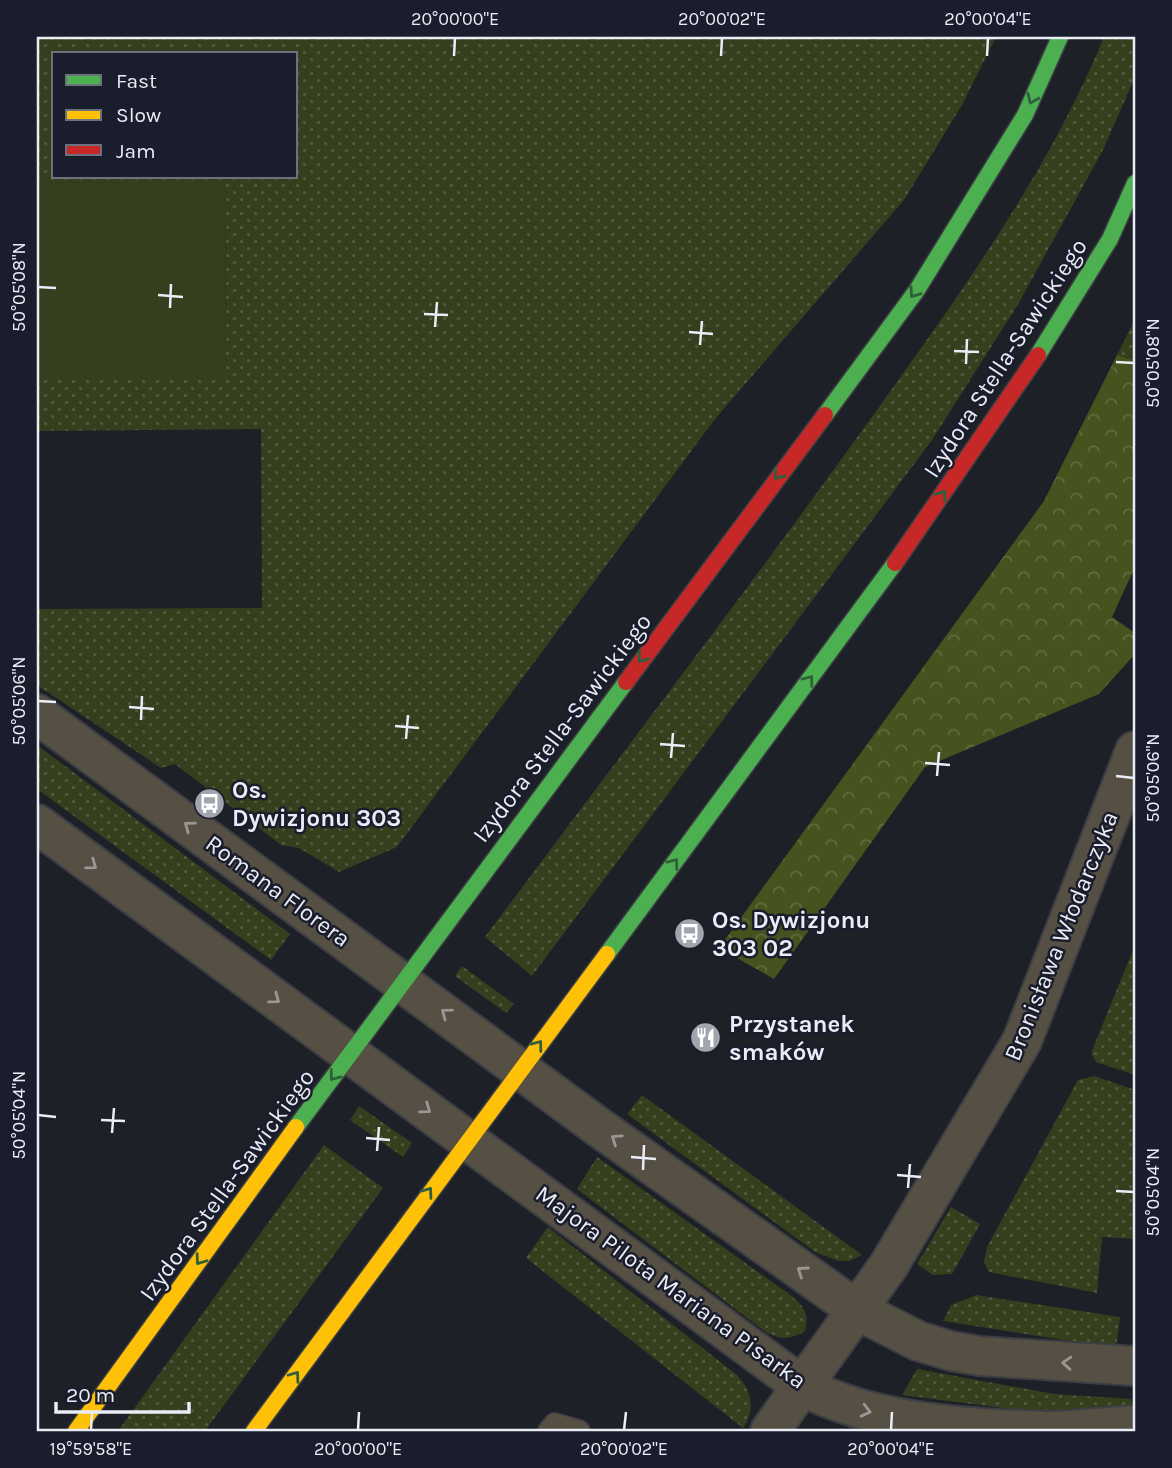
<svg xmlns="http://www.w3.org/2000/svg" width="1172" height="1468" font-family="Karla,sans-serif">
	<defs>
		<pattern id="grass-dots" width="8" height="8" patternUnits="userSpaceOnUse" patternTransform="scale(1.75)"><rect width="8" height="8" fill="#353f1d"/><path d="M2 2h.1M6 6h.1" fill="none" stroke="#525b3f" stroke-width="1.8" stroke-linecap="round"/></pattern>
		<pattern id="forest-crowns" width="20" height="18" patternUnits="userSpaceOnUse" patternTransform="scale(1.75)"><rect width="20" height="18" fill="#45531e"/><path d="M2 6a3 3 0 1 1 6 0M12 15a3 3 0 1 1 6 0" fill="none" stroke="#606c3f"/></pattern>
	</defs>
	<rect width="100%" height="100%" fill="#1e2027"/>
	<!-- grass -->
	<g fill="url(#grass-dots)" fill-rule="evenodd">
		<path d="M37,37H996L962,105L904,200L715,419L397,847L339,872L299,848L281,845L175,764L161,768L37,685V609L262,608L261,429L37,431V377H225L226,184L37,182ZM54,54H296V177H54Z"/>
		<path d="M1104,37H1135V77L1103,150L1017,306L932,440L532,976L485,937C613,765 744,595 869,421C957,298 1046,177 1104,37Z"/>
		<path d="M1135,319V361L1117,355Z"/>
		<path d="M37,745L290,934L271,960L37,789Z"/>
		<path d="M1135,945V1075L1096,1062L1091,1053Z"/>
		<path d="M462,966L514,1004L506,1013L455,976Z"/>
		<path d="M1094,1076L1135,1090V1239L1102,1237L1097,1293L989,1272L984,1262L987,1247L1078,1080Z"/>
		<path d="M642,1095L862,1255L849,1261H838L815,1252L627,1114Z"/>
		<path d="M359,1106L412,1143L403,1157L350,1120Z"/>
		<path d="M324,1145L383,1188L205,1431H118Z"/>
		<path d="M597,1157L793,1297C805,1308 809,1315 805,1331C791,1339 782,1340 767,1333L577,1189Z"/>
		<path d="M951,1207L980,1224L952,1274L933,1275L917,1264Z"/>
		<path d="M548,1227L737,1375C752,1392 756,1408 743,1428L526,1258Z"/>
		<path d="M976,1295L1120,1317L1116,1348L943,1321L951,1305Z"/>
		<path d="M917,1369L1054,1394L1131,1399L1133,1404L1129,1408L1025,1411L902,1395Z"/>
	</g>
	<!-- forest -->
	<path fill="url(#forest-crowns)" d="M1117,355L1135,361V567L1112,617L1135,633V654L1099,694L925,767L774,979L719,948L1044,501Z"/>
	<!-- pitch -->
	<path fill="#353f1d" d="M37,182L226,183L225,378L37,377Z"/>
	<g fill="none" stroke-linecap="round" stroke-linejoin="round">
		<defs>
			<path id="lane" d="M549,1431L555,1424L579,1431"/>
			<g id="street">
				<path d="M37,714L597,1126L857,1310L918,1341L951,1351L980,1356L1135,1366"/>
				<path d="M37,824L802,1386C877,1425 968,1428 1051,1431"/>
				<path d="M770,1431L889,1265L1022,1041L1135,751"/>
				<path d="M1055,1431L1135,1425"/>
			</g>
			<g id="fast">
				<path d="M1038,355L1110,239L1135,183"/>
				<path d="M825,415L917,290L1025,115L1060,37"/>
				<path d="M607,954L895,563"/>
				<path d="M296,1127L626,682"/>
			</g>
			<g id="slow">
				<path d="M76,1431L296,1127"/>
				<path d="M254,1431L607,954"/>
			</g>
			<g id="jam">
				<path d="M895,563L1038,355"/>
				<path d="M626,682L825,415"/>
			</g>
		</defs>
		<!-- lane casing -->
		<use href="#lane" stroke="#3b3e43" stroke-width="24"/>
		<!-- street casing -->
		<use href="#street" stroke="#3b3e43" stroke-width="42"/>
		<!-- fast casing -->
		<use href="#fast" stroke="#3b3e43" stroke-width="19"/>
		<!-- slow casing -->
		<use href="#slow" stroke="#3b3e43" stroke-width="19"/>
		<!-- jam casing -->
		<use href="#jam" stroke="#3b3e43" stroke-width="19"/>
		<!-- lane -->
		<use href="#lane" stroke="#564f44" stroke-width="21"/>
		<!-- street -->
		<use href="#street" stroke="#564f44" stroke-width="38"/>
		<!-- fast -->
		<use href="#fast" stroke="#4caf50" stroke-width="16"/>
		<!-- slow -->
		<use href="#slow" stroke="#ffc107" stroke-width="16"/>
		<!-- jam -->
		<use href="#jam" stroke="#c62828" stroke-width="16"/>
	</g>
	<!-- one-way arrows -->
	<defs><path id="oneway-chevron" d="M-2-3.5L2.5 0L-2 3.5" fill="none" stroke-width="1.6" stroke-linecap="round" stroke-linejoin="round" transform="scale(1.75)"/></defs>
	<g stroke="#305f3c">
		<use href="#oneway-chevron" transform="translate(1032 99) rotate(114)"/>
		<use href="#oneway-chevron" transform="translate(914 293) rotate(125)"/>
		<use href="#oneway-chevron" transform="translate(778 475) rotate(127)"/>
		<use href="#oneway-chevron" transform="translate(942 495) rotate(-55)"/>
		<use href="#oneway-chevron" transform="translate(642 658) rotate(127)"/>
		<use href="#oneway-chevron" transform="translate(809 680) rotate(-53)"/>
		<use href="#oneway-chevron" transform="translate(674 863) rotate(-53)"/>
		<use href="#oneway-chevron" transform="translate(538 1045) rotate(-53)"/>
		<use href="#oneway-chevron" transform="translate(334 1076) rotate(127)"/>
		<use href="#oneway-chevron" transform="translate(428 1192) rotate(-54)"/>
		<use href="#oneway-chevron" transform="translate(200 1260) rotate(126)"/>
		<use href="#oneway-chevron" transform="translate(295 1376) rotate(-54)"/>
	</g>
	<g stroke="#999695">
		<use href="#oneway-chevron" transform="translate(189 826) rotate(-144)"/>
		<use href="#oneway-chevron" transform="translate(92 865) rotate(36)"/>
		<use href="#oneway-chevron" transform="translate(275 999) rotate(36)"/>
		<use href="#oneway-chevron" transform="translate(446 1013) rotate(-143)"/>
		<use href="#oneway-chevron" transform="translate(426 1109) rotate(36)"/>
		<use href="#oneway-chevron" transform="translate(616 1139) rotate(-146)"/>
		<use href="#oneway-chevron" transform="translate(802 1271) rotate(-145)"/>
		<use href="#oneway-chevron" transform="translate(1067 1363) rotate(-176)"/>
		<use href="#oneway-chevron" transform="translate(866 1411) rotate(14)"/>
	</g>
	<!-- ticks -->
	<path fill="none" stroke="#eaedf7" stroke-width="2.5" d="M454,56L455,38M721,56L722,38M987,56L988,38M38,287L56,288M158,295L183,297M170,308L171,284M424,314L448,315M435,327L437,302M689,332L713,334M700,345L702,321M954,351L979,352M1116,362L1134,363M966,364L967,339M38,701L56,702M129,707L154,709M141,720L142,696M395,726L419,728M406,739L408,715M660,744L685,746M671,758L673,733M925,763L950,765M937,776L939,752M1116,776L1134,778M38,1115L56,1117M101,1120L125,1121M112,1133L114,1108M366,1138L390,1140M377,1151L379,1127M631,1157L656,1159M643,1170L644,1145M897,1175L921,1177M908,1188L910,1164M1116,1191L1134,1192M91,1430L92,1412M358,1430L359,1412M624,1430L626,1412M891,1430L892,1412"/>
	<!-- icons -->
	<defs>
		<symbol id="bus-disc" viewBox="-11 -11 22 22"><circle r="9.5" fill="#a3a5ae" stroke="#1a1d2b"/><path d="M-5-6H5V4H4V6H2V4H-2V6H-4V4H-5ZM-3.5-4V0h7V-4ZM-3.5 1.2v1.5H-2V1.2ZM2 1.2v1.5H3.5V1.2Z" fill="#fff"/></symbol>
		<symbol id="restaurant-disc" viewBox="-11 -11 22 22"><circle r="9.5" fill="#a3a5ae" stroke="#1a1d2b"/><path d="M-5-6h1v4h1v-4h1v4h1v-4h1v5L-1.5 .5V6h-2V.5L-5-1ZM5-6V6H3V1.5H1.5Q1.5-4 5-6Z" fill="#fff"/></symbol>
	</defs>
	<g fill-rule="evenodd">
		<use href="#bus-disc" x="192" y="786" width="35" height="35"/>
		<use href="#bus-disc" x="672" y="916" width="35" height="35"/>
		<use href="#restaurant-disc" x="688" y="1020" width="35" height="35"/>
	</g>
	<g text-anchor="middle" stroke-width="5" stroke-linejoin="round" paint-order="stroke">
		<!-- street labels -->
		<g font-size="24" fill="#eaedf7" stroke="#1a1d2b">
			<text transform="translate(1005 358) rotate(-57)" y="8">Izydora Stella-Sawickiego</text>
			<text transform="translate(562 728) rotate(-53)" y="8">Izydora Stella-Sawickiego</text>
			<text transform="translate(278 891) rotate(36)" y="8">Romana Florera</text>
			<text transform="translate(1061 936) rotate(-68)" y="8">Bronisława Włodarczyka</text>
			<text transform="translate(227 1185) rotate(-54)" y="8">Izydora Stella-Sawickiego</text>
			<text transform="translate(671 1287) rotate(36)" y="8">Majora Pilota Mariana Pisarka</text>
		</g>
		<!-- poi labels -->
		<g font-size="24" font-weight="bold" fill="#eaedf7" stroke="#1a1d2b" text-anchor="start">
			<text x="232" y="798">Os.<tspan x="232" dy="28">Dywizjonu 303</tspan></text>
			<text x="712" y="928">Os. Dywizjonu<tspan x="712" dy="28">303 02</tspan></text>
			<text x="729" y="1032">Przystanek<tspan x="729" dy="28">smaków</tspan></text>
		</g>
	</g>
	<!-- border -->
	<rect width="1172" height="1468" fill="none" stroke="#1a1d2b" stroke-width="77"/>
	<!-- legend -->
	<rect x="52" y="52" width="245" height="126" fill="#1a1d2b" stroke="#6d707d" stroke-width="2"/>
	<rect x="66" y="75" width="35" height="10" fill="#4caf50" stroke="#6d707d" stroke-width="2"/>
	<text x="116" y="88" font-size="21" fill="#eaedf7">Fast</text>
	<rect x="66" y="110" width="35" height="10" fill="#ffc107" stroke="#6d707d" stroke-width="2"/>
	<text x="116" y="122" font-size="21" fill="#eaedf7">Slow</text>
	<rect x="66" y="145" width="35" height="10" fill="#c62828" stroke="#6d707d" stroke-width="2"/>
	<text x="116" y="158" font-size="21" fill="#eaedf7">Jam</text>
	<!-- scale -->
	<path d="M56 1402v10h133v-10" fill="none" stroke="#eaedf7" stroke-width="3.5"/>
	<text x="66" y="1402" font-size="21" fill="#eaedf7" stroke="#1a1d2b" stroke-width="5" paint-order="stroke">20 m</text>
	<rect x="38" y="38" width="1096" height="1392" fill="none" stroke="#eaedf7" stroke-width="2.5"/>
	<g font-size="18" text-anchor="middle" fill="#eaedf7">
		<text x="455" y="25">20°00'00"E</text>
		<text x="722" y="25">20°00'02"E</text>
		<text x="988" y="25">20°00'04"E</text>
		<text transform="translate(19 287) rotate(-90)" y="6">50°05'08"N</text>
		<text transform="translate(1153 363) rotate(-90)" y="6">50°05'08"N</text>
		<text transform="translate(19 701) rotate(-90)" y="6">50°05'06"N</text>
		<text transform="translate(1153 778) rotate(-90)" y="6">50°05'06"N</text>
		<text transform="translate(19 1115) rotate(-90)" y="6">50°05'04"N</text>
		<text transform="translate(1153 1192) rotate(-90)" y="6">50°05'04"N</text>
		<text x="91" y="1455">19°59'58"E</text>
		<text x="358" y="1455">20°00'00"E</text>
		<text x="624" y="1455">20°00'02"E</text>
		<text x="891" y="1455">20°00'04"E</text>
	</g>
</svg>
